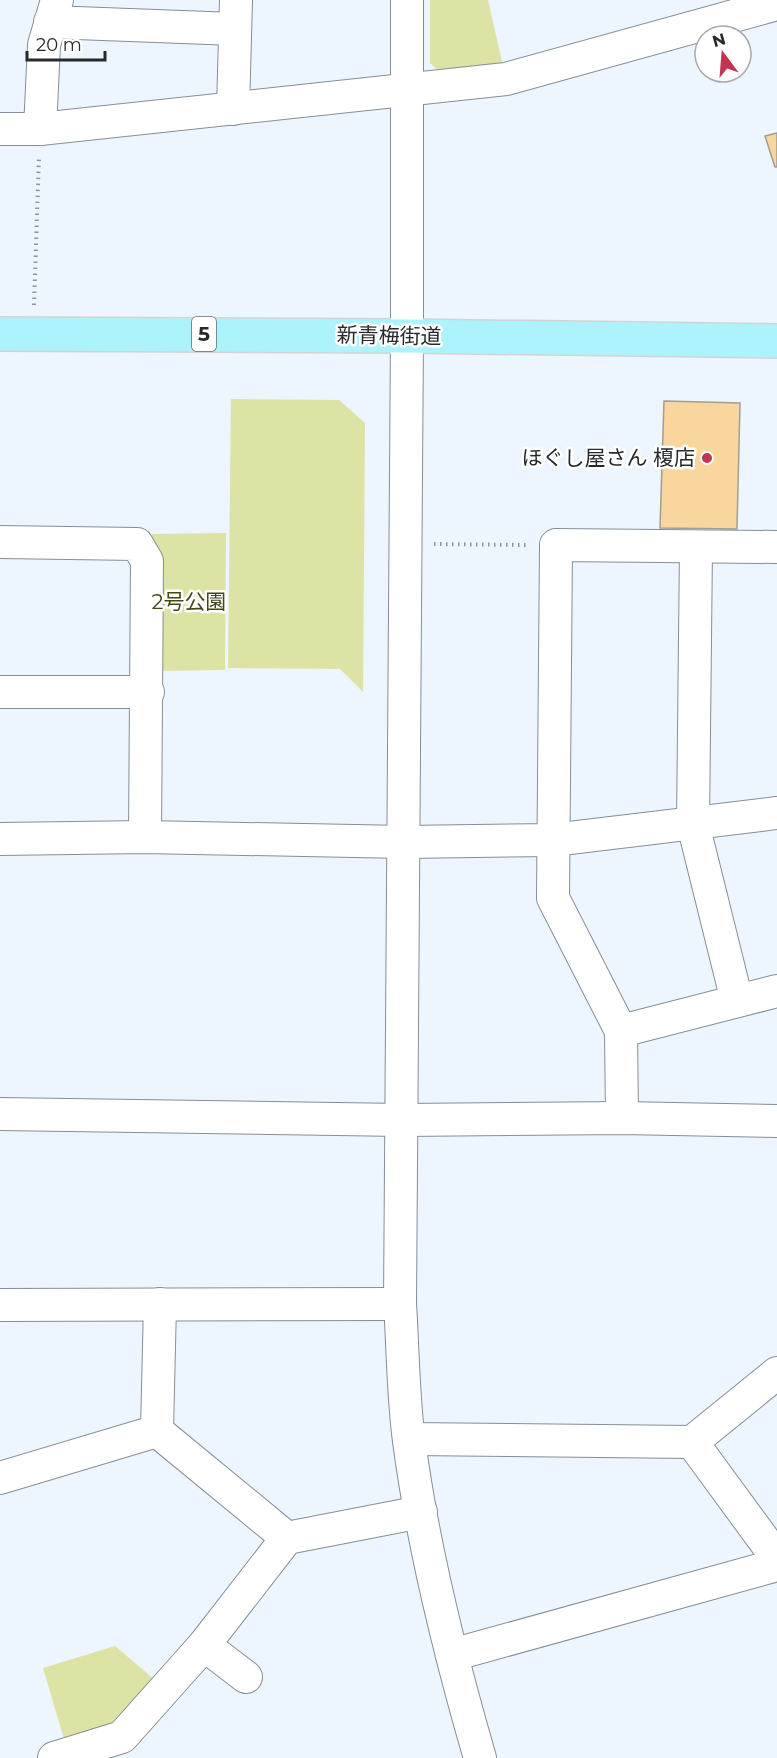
<svg xmlns="http://www.w3.org/2000/svg" width="777" height="1758" font-family="Montserrat,'Noto Sans JP',sans-serif">
	<rect width="100%" height="100%" fill="#edf5fe"/>
	<!-- green -->
	<g fill="#dde2a5">
		<path d="M430,0H488L503,66L437,69L430,63Z"/>
		<path d="M231,399L339,400L365,423L363,692L340,669L228,668Z"/>
		<path d="M226,533L225,670L152,671V534Z"/>
		<path d="M115,1646L155,1680L117,1724L64,1739L43,1668Z"/>
	</g>
	<!-- building -->
	<g fill="#f8d69d" stroke="#a39d94" stroke-width="1.5">
		<path d="M777,133V167H775L765,136Z"/>
		<path d="M664,401L740,403L737,529L660,528Z"/>
	</g>
	<g fill="none" stroke-linecap="round" stroke-linejoin="round">
		<defs>
			<g id="minor">
				<path d="M407,0V336L400,1304C403,1349 403,1396 409,1441C423,1547 450,1655 480,1758"/>
				<path d="M50,22L235,29"/>
				<path d="M233,109L236,0"/>
				<path d="M0,129H40L506,79L777,4"/>
				<path d="M40,129L44,45L57,0"/>
				<path d="M0,542L137,544L147,561L145,837"/>
				<path d="M696,547L693,824L737,1001"/>
				<path d="M0,692H148"/>
				<path d="M0,839L145,837L404,842L553,840L777,813"/>
				<path d="M621,1031L777,991"/>
				<path d="M0,1114L402,1120L622,1118L777,1121"/>
				<path d="M622,1118L621,1031L553,898L556,545L777,547"/>
				<path d="M0,1305L400,1304"/>
				<path d="M777,1373L692,1442L777,1558"/>
				<path d="M157,1431L160,1304"/>
				<path d="M409,1439L692,1442"/>
				<path d="M0,1478L157,1431L287,1538"/>
				<path d="M204,1645L246,1677"/>
				<path d="M452,1655L777,1565"/>
				<path d="M54,1758L122,1737L204,1645L287,1538L421,1512"/>
			</g>
			<path id="major" d="M0,334L407,336L777,341"/>
		</defs>
		<!-- minor casing -->
		<use href="#minor" stroke="#878e96" stroke-width="34"/>
		<!-- major casing -->
		<use href="#major" stroke="#d4d4d5" stroke-width="36"/>
		<!-- path -->
		<g stroke="#8f959b" stroke-width="4" stroke-dasharray="1.5 4.5" stroke-linecap="butt">
			<path d="M34,305L39,156"/>
			<path d="M434,544L528,545"/>
		</g>
		<!-- minor -->
		<use href="#minor" stroke="#fff" stroke-width="32"/>
		<!-- major -->
		<use href="#major" stroke="#acf3fc" stroke-width="33"/>
	</g>
	<!-- markers -->
	<circle fill="#c33352" stroke="#fff" stroke-width="2" cx="707" cy="458" r="6"/>
	<g text-anchor="middle" stroke-width="5" stroke-linejoin="round" paint-order="stroke">
		<!-- shield labels -->
		<rect fill="#fff" stroke="#686a6c" stroke-width="1.5" x="192" y="317" width="24" height="34" rx="4.5"/>
		<g font-size="20" font-weight="bold" fill="#272a2d">
			<text x="204" y="341">5</text>
		</g>
		<!-- street labels -->
		<g font-size="21" fill="#272a2d" stroke="#fff">
			<text transform="translate(389 336) rotate(1)" y="7">新青梅街道</text>
		</g>
		<!-- poi labels -->
		<g font-size="21" fill="#272a2d" stroke="#fff" text-anchor="end">
			<text x="695" y="465">ほぐし屋さん 榎店</text>
		</g>
		<!-- park labels -->
		<g font-size="21" fill="#444718" stroke="#fff">
			<text x="189" y="609">2号公園</text>
		</g>
	</g>
	<!-- north arrow -->
	<g transform="translate(723 54) rotate(344)"><circle r="28" fill="#ffffff" stroke="#a9aaab" stroke-width="1.5"/>
	<path d="M0-4.5L10 22L0 15L-10 22Z" fill="#c33352"/>
	<text y="-9" font-size="16" font-weight="bold" text-anchor="middle" fill="#272a2d">N</text>
	</g>
	<!-- scale -->
	<path d="M27 51v9h78v-9" fill="none" stroke="#272a2d" stroke-width="3"/>
	<text x="36" y="51" font-size="18" fill="#272a2d" stroke="#ffffff" stroke-width="4.5" paint-order="stroke">20 m</text>
</svg>
